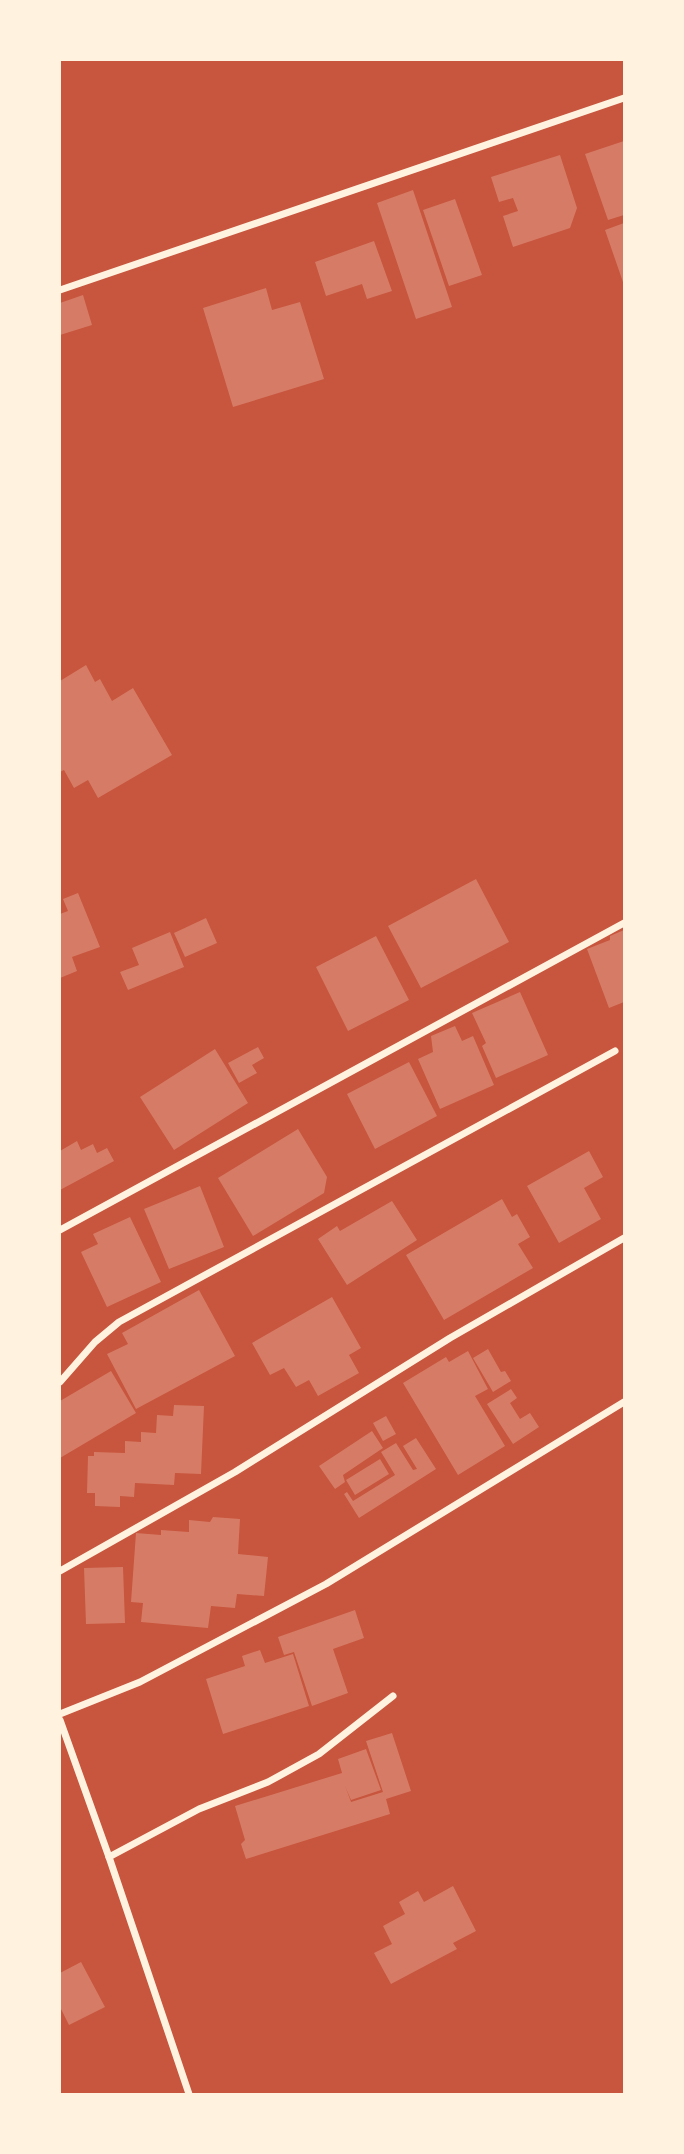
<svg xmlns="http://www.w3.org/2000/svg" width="684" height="2154" font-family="'PT Sans Narrow',sans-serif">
	<rect width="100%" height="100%" fill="#c8553d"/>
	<!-- building -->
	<g fill="#d67c66">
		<path d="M624,141V215L608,220L585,154Z"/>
		<path d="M560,155L577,208L570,228L513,247L503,216L518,211L513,198L499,202L491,177Z"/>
		<path d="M413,190L452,307L416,319L377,203Z"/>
		<path d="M455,199L482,275L449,286L423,210Z"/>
		<path d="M624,223V285L605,230Z"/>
		<path d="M374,241L392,291L367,299L362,284L326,296L315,262Z"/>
		<path d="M266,288L272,310L300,302L324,379L233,407L203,308Z"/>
		<path d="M83,295L92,325L60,335V303Z"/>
		<path d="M86,665L95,682L100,679L112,701L133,688L172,755L98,798L88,780L74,788L64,770L60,772V681Z"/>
		<path d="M476,879L509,942L421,988L388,926Z"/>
		<path d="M78,893L100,947L72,957L77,971L60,978V914L68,911L63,899Z"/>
		<path d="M206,918L217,943L185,957L174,933Z"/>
		<path d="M624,930V1002L609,1008L587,949L610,940V936Z"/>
		<path d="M170,932L184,967L128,990L120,972L139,965L132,948Z"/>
		<path d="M376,936L409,1000L348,1031L316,967Z"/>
		<path d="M520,992L548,1055L496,1078L482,1046L486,1043L472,1013Z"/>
		<path d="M455,1026L462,1041L473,1036L494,1085L440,1109L418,1059L433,1052L431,1036Z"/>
		<path d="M258,1047L264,1058L252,1065L257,1073L239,1083L228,1063Z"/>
		<path d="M215,1049L248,1103L174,1150L140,1097Z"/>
		<path d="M409,1062L437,1116L375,1149L347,1094Z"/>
		<path d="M298,1129L327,1177L324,1193L253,1236L218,1178Z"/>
		<path d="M77,1141L81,1150L93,1144L97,1153L107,1148L114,1161L60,1190V1151Z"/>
		<path d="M589,1151L603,1177L584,1188L601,1219L559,1243L527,1186Z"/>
		<path d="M200,1186L224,1247L169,1269L144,1209Z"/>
		<path d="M502,1199L512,1217L517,1214L530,1237L518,1244L533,1268L444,1320L406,1255Z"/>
		<path d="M392,1201L417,1240L347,1285L318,1239L337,1226L340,1231Z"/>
		<path d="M130,1217L161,1282L107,1307L81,1252L98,1244L93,1234Z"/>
		<path d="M199,1290L235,1356L136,1409L107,1354L128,1344L122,1333Z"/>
		<path d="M332,1297L361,1348L349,1355L359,1373L318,1396L309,1380L296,1387L284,1368L270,1375L252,1343Z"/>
		<path d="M488,1349L501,1372L505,1371L511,1381L493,1392L473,1358Z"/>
		<path d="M468,1351L488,1389L475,1396L505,1446L458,1475L403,1383L446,1357L449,1362Z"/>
		<path d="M111,1371L136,1413L60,1458V1401Z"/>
		<path d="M511,1389L517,1398L510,1403L520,1419L530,1413L539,1427L513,1444L487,1404Z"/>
		<path d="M174,1405L204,1406L201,1474L175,1473L174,1485L135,1483L134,1497L120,1496V1507L95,1506V1493H87L88,1456H94V1452L125,1453V1441L141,1442V1432L156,1433L157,1415L173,1416Z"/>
		<path d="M386,1416L396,1434L383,1441L373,1423Z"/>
		<path d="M372,1431L383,1448L343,1475L345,1482L335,1489L319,1466Z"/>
		<path d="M416,1438L436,1469L359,1518L344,1494L347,1492L353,1501L395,1475L381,1452L396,1443L413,1470L417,1469L403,1446Z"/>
		<path d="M380,1459L389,1474L355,1495L346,1480Z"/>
		<path d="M213,1517L240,1519L238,1554L268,1557L264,1596L237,1594L235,1608L211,1606L208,1628L141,1622L143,1603L131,1602L136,1533L161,1535V1530L189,1532V1520L210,1522Z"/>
		<path d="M123,1567L125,1623L86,1624L84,1568Z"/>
		<path d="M355,1610L364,1638L333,1649L348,1693L312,1706L294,1652L284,1655L278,1637Z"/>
		<path d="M260,1650L265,1663L293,1654L309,1706L223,1734L206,1679L245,1666L242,1656Z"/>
		<path d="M392,1733L411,1791L386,1799L390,1814L246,1859L241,1844L245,1840L235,1806L342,1773L338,1759L366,1749L381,1790L351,1800L345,1786L353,1807L351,1802L383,1792L366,1741Z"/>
		<path d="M453,1886L476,1931L453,1943L457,1949L391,1984L374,1953L392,1944L383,1926L405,1914L399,1902L418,1891L424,1902Z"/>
		<path d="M81,1962L105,2007L69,2025L60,2007V1973Z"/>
	</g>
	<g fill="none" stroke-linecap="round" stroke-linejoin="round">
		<!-- minor -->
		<g stroke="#fff3e0" stroke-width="7">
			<path d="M60,290L624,98"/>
			<path d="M60,1230L624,923"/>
			<path d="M60,1382L95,1342L119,1322L615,1051"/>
			<path d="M60,1571L235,1472L450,1338L624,1238"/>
			<path d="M60,1714L140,1682L326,1584L624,1402"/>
			<path d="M60,1720L109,1857L189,2094"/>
			<path d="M109,1857L199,1809L268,1782L319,1754L393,1696"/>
		</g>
	</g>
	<!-- border -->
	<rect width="684" height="2154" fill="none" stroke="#fff3e0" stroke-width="122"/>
</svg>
